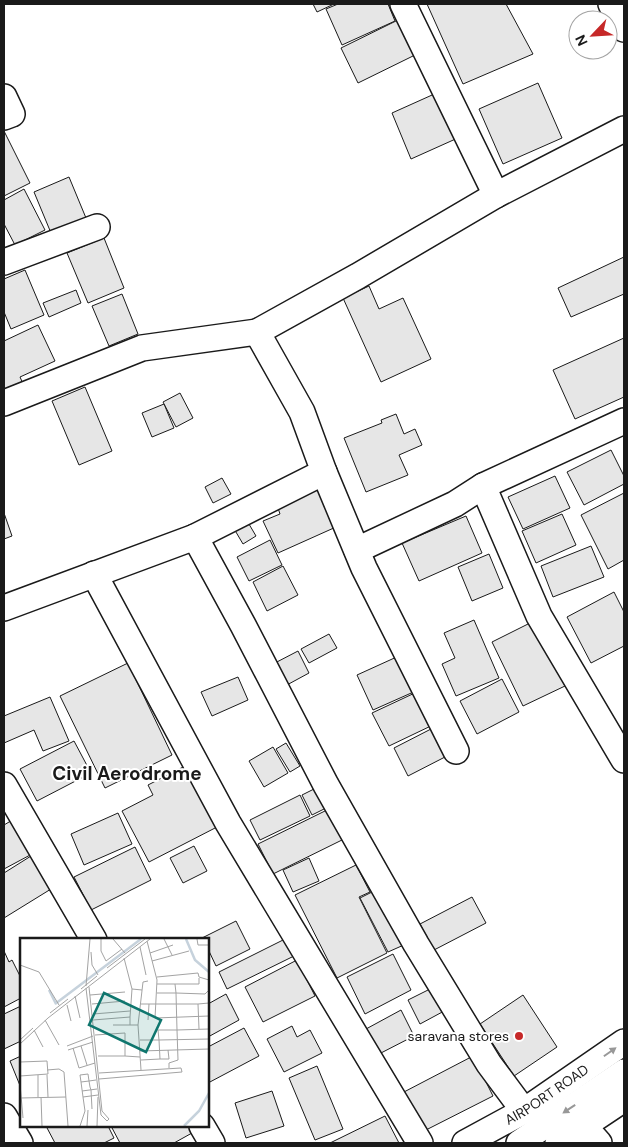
<svg xmlns="http://www.w3.org/2000/svg" width="628" height="1147" font-family="'DM Sans',sans-serif">
	<rect width="100%" height="100%" fill="#fff"/>
	<!-- building -->
	<g fill="#e6e6e6" stroke="#1a1a1a">
		<path d="M313,4H334L317,12Z"/>
		<path d="M338,4H388L395,21L342,45L326,9Z"/>
		<path d="M427,4H506L533,54L463,84Z"/>
		<path d="M398,20L415,55L358,83L341,48Z"/>
		<path d="M538,83L562,138L503,164L479,109Z"/>
		<path d="M441,91L460,137L411,159L392,113Z"/>
		<path d="M4,131L30,183L4,196Z"/>
		<path d="M69,177L86,218L51,233L34,192Z"/>
		<path d="M24,189L45,230L15,245L4,224V200Z"/>
		<path d="M104,238L124,288L88,303L67,253Z"/>
		<path d="M624,257V294L571,317L558,288Z"/>
		<path d="M25,270L44,315L11,329L4,312V279Z"/>
		<path d="M369,286L379,309L403,298L431,359L381,382L343,298Z"/>
		<path d="M76,290L81,303L49,317L43,303Z"/>
		<path d="M122,294L138,334L109,346L92,306Z"/>
		<path d="M38,325L55,361L20,377L24,386L4,395V341Z"/>
		<path d="M624,338V397L575,419L553,370Z"/>
		<path d="M85,387L112,451L79,465L52,401Z"/>
		<path d="M180,393L193,418L176,427L163,402Z"/>
		<path d="M164,404L174,428L152,437L142,413Z"/>
		<path d="M396,414L404,434L415,429L422,445L399,455L408,475L366,492L344,438L382,423L381,420Z"/>
		<path d="M611,450L624,476V484L584,505L567,472Z"/>
		<path d="M555,476L570,508L523,529L508,497Z"/>
		<path d="M222,478L231,494L213,503L205,487Z"/>
		<path d="M317,484L336,527L278,553L263,521L280,514L276,502Z"/>
		<path d="M624,493V560L608,569L581,515Z"/>
		<path d="M4,513L12,536L4,539Z"/>
		<path d="M562,514L576,545L536,563L522,531Z"/>
		<path d="M466,516L482,553L419,581L402,543Z"/>
		<path d="M246,519L256,536L243,544L233,527Z"/>
		<path d="M270,540L282,565L249,581L237,557Z"/>
		<path d="M591,546L604,577L553,597L541,566Z"/>
		<path d="M489,554L503,588L472,601L458,567Z"/>
		<path d="M283,566L298,595L267,611L253,582Z"/>
		<path d="M614,592L624,612V646L591,663L567,617Z"/>
		<path d="M474,620L499,678L456,696L442,664L455,658L444,633Z"/>
		<path d="M534,621L565,686L523,706L492,642Z"/>
		<path d="M329,634L337,648L309,663L301,649Z"/>
		<path d="M298,651L309,673L285,686L273,664Z"/>
		<path d="M401,655L418,690L373,710L357,675Z"/>
		<path d="M128,663L172,755L105,788L60,696Z"/>
		<path d="M238,677L248,700L212,716L201,692Z"/>
		<path d="M502,679L519,712L477,734L460,701Z"/>
		<path d="M419,691L435,724L389,746L372,713Z"/>
		<path d="M50,697L69,741L43,751L34,730L4,743V716Z"/>
		<path d="M431,729L445,757L408,776L394,748Z"/>
		<path d="M74,741L91,773L37,801L20,769Z"/>
		<path d="M286,743L300,766L290,772L276,749Z"/>
		<path d="M273,747L288,773L264,787L249,761Z"/>
		<path d="M185,766L217,827L149,862L122,811L153,795L148,785Z"/>
		<path d="M318,787L328,807L312,815L302,795Z"/>
		<path d="M300,795L310,816L260,840L250,820Z"/>
		<path d="M329,809L344,839L273,874L258,844Z"/>
		<path d="M118,813L132,844L84,865L71,834Z"/>
		<path d="M14,819L32,854L4,869V825Z"/>
		<path d="M194,846L207,871L183,883L170,858Z"/>
		<path d="M135,847L151,880L91,910L74,877Z"/>
		<path d="M31,856L51,889L4,918V873Z"/>
		<path d="M309,858L319,881L293,892L283,870Z"/>
		<path d="M356,865L370,892L359,897L387,953L337,978L295,895Z"/>
		<path d="M378,889L406,944L388,952L360,898Z"/>
		<path d="M472,897L486,923L434,950L420,924Z"/>
		<path d="M236,921L250,949L216,966L208,949V940H203L202,938Z"/>
		<path d="M285,939L294,956L227,989L219,972Z"/>
		<path d="M4,951L9,962L12,960L21,978V998L4,1007Z"/>
		<path d="M393,954L411,990L365,1014L347,977Z"/>
		<path d="M297,960L315,996L263,1022L245,987Z"/>
		<path d="M434,987L446,1010L420,1024L408,1000Z"/>
		<path d="M226,994L239,1020L208,1037V1004Z"/>
		<path d="M523,995L557,1047L514,1076L480,1024Z"/>
		<path d="M21,1006V1041L4,1049V1014Z"/>
		<path d="M401,1010L414,1036L379,1054L366,1029Z"/>
		<path d="M292,1026L297,1037L310,1030L322,1053L284,1072L267,1039Z"/>
		<path d="M244,1028L259,1056L208,1083V1047Z"/>
		<path d="M21,1056V1088L10,1061Z"/>
		<path d="M473,1056L493,1096L422,1132L402,1093Z"/>
		<path d="M317,1066L343,1129L315,1140L289,1078Z"/>
		<path d="M272,1091L284,1126L246,1138L235,1103Z"/>
		<path d="M385,1116L399,1143H330Z"/>
		<path d="M46,1126H108L114,1138L104,1143H55Z"/>
		<path d="M111,1126H188L192,1133L174,1143H120Z"/>
	</g>
	<g fill="none" stroke-linecap="round" stroke-linejoin="round">
		<defs>
			<g id="minor">
				<path d="M403,4L496,195"/>
				<path d="M611,4L624,29"/>
				<path d="M4,97L12,114L4,117"/>
				<path d="M4,262L97,227"/>
				<path d="M4,403L142,348L257,332"/>
				<path d="M624,421L483,486L539,616L624,760"/>
				<path d="M324,472L364,568L456,751"/>
				<path d="M357,550L455,504L483,486"/>
				<path d="M94,574L228,823L420,1143"/>
				<path d="M4,608L195,537"/>
				<path d="M4,785L94,940"/>
				<path d="M524,1111L489,1064L416,944L326,785L243,625L195,537L324,472L302,412L257,332L358,276L496,195L624,129"/>
				<path d="M4,1116L20,1143"/>
				<path d="M202,1126L212,1143"/>
				<path d="M584,1126L599,1143"/>
				<path id="s1" d="M465,1143L524,1111L624,1042"/>
				<path d="M519,1143L624,1072"/>
				<path d="M558,1143L624,1099"/>
			</g>
		</defs>
		<!-- minor casing -->
		<use href="#minor" stroke="#1a1a1a" stroke-width="28"/>
		<!-- minor -->
		<use href="#minor" stroke="#fff" stroke-width="25"/>
	</g>
	<!-- one-way arrows -->
	<defs><path id="oneway-solid" d="M-6-.8H1V-3.2L6.5 0L1 3.2V.8H-6Z" transform="scale(1.25)"/></defs>
	<g fill="#989898">
		<use href="#oneway-solid" transform="translate(610 1052) rotate(-35)"/>
		<use href="#oneway-solid" transform="translate(569 1109) rotate(146)"/>
	</g>
	<!-- markers -->
	<circle fill="#c62828" stroke="#fff" stroke-width="2" cx="519" cy="1036" r="5"/>
	<g text-anchor="middle" stroke-width="4" stroke-linejoin="round" paint-order="stroke">
		<!-- poi labels -->
		<g font-size="14" fill="#1a1a1a" stroke="#fff" text-anchor="end">
			<text x="509" y="1041">saravana stores</text>
		</g>
		<!-- street labels -->
		<g font-size="14" fill="#1a1a1a" stroke="#fff">
			<text dy="5" stroke="none"><textPath href="#s1" startOffset="95">AIRPORT ROAD</textPath></text>
		</g>
		<!-- district labels -->
		<g font-size="19" font-weight="bold" fill="#1a1a1a" stroke="#fff">
			<text x="127" y="780">Civil Aerodrome</text>
		</g>
	</g>
	<!-- overview -->
	<g transform="translate(20 938)">
		<rect width="189" height="189" fill="#fff"/>
		<path fill="none" stroke="#c6d2dc" stroke-width="2.5" d="M166,1L175,22L189,34M29,52L36,66M35,66L121,1M164,188L179,173L189,155"/>
		<path fill="none" stroke="#a3a3a3" stroke-width="1" d="M81,1V13L86,23L102,11M93,1L105,15M144,1L152,17M177,1L178,7H189M127,3L137,42L135,80L189,78M120,9L126,37M71,14L72,27L78,37M130,15L153,7M104,20L112,51L122,52M132,23L169,13M0,27L19,34L39,67M87,30L125,1M137,39L178,35L179,39L189,42M137,46H179V40M155,46L156,55L185,56L189,52M66,48L70,1M66,50L81,177L87,183L89,181L82,173L69,49M61,51L77,38M137,55H156L157,92L189,91M70,57L105,54M55,58L60,80M72,66L105,63M121,66H178M47,67L51,83M30,75L48,61M73,76L110,73M110,79L112,51M25,82L39,107M73,82L110,79V87H118L121,132M128,82L129,66M93,87H110M118,87L123,44L128,43M179,91L178,66L189,65M14,92L23,109M75,97L105,95V118L120,119M0,102L13,90M120,102H139L138,92H157L158,122L149,125V130M0,106L28,80L130,1M47,108L73,98M61,108L67,127M53,110L59,130L75,125M48,112L73,104M120,113L189,111M78,118H105M140,121H149L148,112M121,122L140,121L139,102L189,101M0,124L27,123L28,136L0,138M27,132L39,131L44,134L48,188M79,135L161,130L162,134L79,141M18,137V159M27,137L28,159M61,144L63,159L78,157M0,146L3,180M62,153L77,151M21,159L22,188M0,160L46,159M72,171L71,152L70,149L69,143L68,136L60,137L61,144L69,143L76,142M60,188L65,173L63,159M67,188L68,172M77,188L78,159"/>
		<path fill="#0f766e" fill-opacity="0.15" stroke="#0f766e" stroke-width="2.5" d="M84,55L141,82L126,114L69,87Z"/>
		<rect width="189" height="189" fill="none" stroke="#1a1a1a" stroke-width="2.5"/>
	</g>
	<!-- border -->
	<rect width="628" height="1147" fill="none" stroke="#1a1a1a" stroke-width="10"/>
	<!-- north arrow -->
	<g transform="translate(593 35) rotate(245)"><circle r="24" fill="#ffffff" stroke="#a3a3a3"/>
	<path d="M0-4L9 19L0 12L-9 19Z" fill="#c62828"/>
	<text y="-8" font-size="14" font-weight="bold" text-anchor="middle" fill="#1a1a1a">N</text>
	</g>
</svg>
